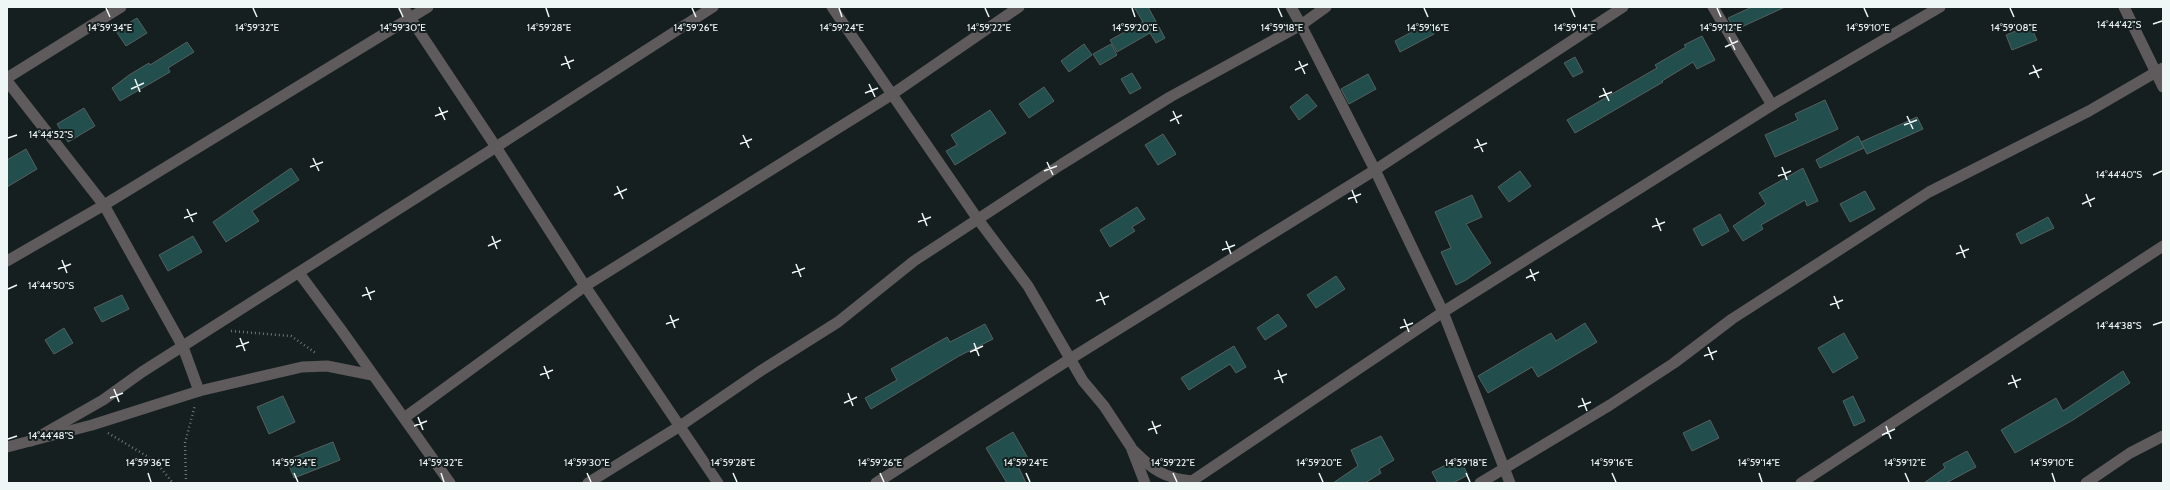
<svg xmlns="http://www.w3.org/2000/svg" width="2170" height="490" font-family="Cabin,sans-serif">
	<rect width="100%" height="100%" fill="#151f1f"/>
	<!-- building -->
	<g fill="#224e4d" stroke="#54605f">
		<path d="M1134,7H1148L1165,38L1156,43L1150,33L1117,52L1110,40L1143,22Z"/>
		<path d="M1752,7H1785L1735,30L1728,18Z"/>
		<path d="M137,18L147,33L126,46L116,31Z"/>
		<path d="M1428,23L1434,34L1400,52L1395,41Z"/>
		<path d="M2030,25L2037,40L2012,50L2006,35Z"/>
		<path d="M1702,36L1715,60L1697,69L1693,62L1662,81L1663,82L1575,133L1567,120L1657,68L1655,65L1686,47L1684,45Z"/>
		<path d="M187,42L194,52L168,68L170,72L120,101L112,88L129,75L149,63L150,65Z"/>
		<path d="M1084,44L1092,55L1069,72L1061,61Z"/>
		<path d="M1111,44L1117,55L1100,65L1093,54Z"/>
		<path d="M1575,57L1583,72L1573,77L1564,63Z"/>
		<path d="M1132,73L1141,88L1130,94L1121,79Z"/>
		<path d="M1368,74L1376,89L1349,104L1341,89Z"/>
		<path d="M1044,87L1054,101L1029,118L1019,104Z"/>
		<path d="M1307,94L1317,106L1299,120L1290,107Z"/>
		<path d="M1825,100L1838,129L1775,157L1765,135L1798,120L1795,114Z"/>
		<path d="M84,108L95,126L68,142L57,124Z"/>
		<path d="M990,110L1006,133L955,165L946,151L957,145L951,135Z"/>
		<path d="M1917,117L1923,129L1867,154L1861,142Z"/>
		<path d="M1163,134L1176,154L1158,165L1145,145Z"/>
		<path d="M1858,136L1864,148L1820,168L1816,160Z"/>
		<path d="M26,149L37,169L7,187V160Z"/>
		<path d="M291,168L299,180L252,211L259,221L226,242L213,222Z"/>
		<path d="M1803,168L1818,201L1807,206L1805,200L1761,225L1763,229L1743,241L1733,226L1766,204L1759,193Z"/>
		<path d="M1520,171L1531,186L1509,202L1498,187Z"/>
		<path d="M1865,191L1875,209L1850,222L1840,204Z"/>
		<path d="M1472,195L1482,217L1466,224L1491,263L1466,280L1456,285L1441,252L1451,248L1435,212Z"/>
		<path d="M1137,207L1145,219L1132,227L1135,231L1110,247L1100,230Z"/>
		<path d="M1720,214L1729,231L1702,246L1693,229Z"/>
		<path d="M2048,217L2054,228L2021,244L2016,234Z"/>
		<path d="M193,236L202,252L168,271L159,255Z"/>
		<path d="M1336,276L1345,289L1316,308L1307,295Z"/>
		<path d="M122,295L129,309L102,322L94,308Z"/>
		<path d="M1278,314L1287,326L1265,340L1257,328Z"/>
		<path d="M1585,323L1597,342L1538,377L1532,367L1488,393L1478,376L1551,333L1556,341Z"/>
		<path d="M985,324L993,339L959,356L871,409L865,398L897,380L891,369L947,337L950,342Z"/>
		<path d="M64,328L73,343L54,354L45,340Z"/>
		<path d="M1844,333L1858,358L1833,373L1818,348Z"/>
		<path d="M1234,346L1246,367L1236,373L1230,364L1189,390L1181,378Z"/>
		<path d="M2123,371L2130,383L2073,420L2015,453L2001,430L2056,398L2063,411Z"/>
		<path d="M283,396L295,422L269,434L257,407Z"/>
		<path d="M1853,396L1865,421L1854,426L1843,401Z"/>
		<path d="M1710,420L1719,438L1692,451L1683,433Z"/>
		<path d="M1013,432L1029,460L1018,466L1026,483H1007L986,448Z"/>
		<path d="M1381,436L1394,460L1379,469L1381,473L1365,483H1333L1358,466L1351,450Z"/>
		<path d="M333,442L340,460L294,478L287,460Z"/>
		<path d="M1967,451L1976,467L1946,483H1924L1945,468L1943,464Z"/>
		<path d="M1459,458L1468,475L1453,483H1438L1432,472Z"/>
	</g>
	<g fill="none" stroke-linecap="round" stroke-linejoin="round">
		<!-- path -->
		<g stroke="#6d7676" stroke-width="2.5" stroke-dasharray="1 3" stroke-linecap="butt">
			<path d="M231,331L291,336L317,354"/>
			<path d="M108,433L155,461L173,483"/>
			<path d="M186,483L185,443L195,405"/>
		</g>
		<!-- minor -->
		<g stroke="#5f5a5b" stroke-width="11">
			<path d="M403,7L496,147L585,286L718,483"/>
			<path d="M832,7L977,218L1028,286L1083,381L1104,406L1131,447L1145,483"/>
			<path d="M1326,7L1301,25L1375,170L1443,312L1510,483"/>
			<path d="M1713,7L1772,105"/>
			<path d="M2124,7L2163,87"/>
			<path d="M7,78L121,7"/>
			<path d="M7,81L104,205L183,347L199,391"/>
			<path d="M7,261L104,205L428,7"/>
			<path d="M299,273L342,331L450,483"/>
			<path d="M404,418L585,286L891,95L1019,7"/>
			<path d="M31,441L103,400L142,372L496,147L713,7"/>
			<path d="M7,447L92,425L199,391L302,367L327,366L372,375"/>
			<path d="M1134,451C1153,470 1164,478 1192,481"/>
			<path d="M588,483L680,426L759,372L838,322L914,261L1062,164L1170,97L1301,25L1291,7"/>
			<path d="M876,483L1070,359L1375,170L1623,7"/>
			<path d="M1189,483L1443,312L1772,105L1940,7"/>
			<path d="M1480,483L1610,405L1674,363L1732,319L1929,192L2089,111L2163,68"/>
			<path d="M1801,483L2163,246"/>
			<path d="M2086,483L2130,453L2163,436"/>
		</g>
	</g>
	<!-- ticks -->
	<path fill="none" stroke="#eff6f6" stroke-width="1.5" d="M106,8L110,17M253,8L257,17M399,8L403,17M546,8L549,17M692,8L696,17M839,8L842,17M985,8L989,17M1132,8L1135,17M1278,8L1282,17M1424,8L1428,17M1571,8L1575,17M1717,8L1721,17M1864,8L1868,17M2010,8L2014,17M2153,24L2162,21M1729,37L1735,50M1725,47L1738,41M565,56L570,69M1299,61L1305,74M561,65L574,60M2033,65L2039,78M1295,70L1308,64M2029,74L2042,69M135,79L140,92M869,84L875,97M1603,88L1609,101M131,89L144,83M865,93L878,88M1599,97L1612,92M439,107L445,120M1173,111L1179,124M435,116L448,111M1907,116L1913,129M1170,121L1182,115M1904,125L1917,120M743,135L749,148M8,138L17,135M1477,139L1483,152M740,144L752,139M1474,148L1487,143M313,158L319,171M1047,162L1053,175M310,167L323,162M1782,167L1787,180M1044,171L1057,166M2153,175L2162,171M1778,176L1791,171M617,186L623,199M1352,190L1357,203M2086,194L2091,207M614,195L627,189M1348,199L1361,194M2082,204L2095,198M187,209L193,222M922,213L927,226M184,218L197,213M1656,218L1661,231M918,222L931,217M1652,227L1665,222M492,236L497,249M1226,241L1231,254M1960,245L1965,258M488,246L501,240M1222,250L1235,245M1956,254L1969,249M62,260L67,273M796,264L801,277M58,269L71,264M1530,269L1535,281M792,273L805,268M1526,278L1539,272M366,287L371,300M8,289L17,285M1100,292L1105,305M362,296L375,291M1834,296L1839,309M1096,301L1109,296M1830,305L1843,300M670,315L675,328M1404,319L1409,332M666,324L679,319M2153,325L2162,322M1400,328L1413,323M240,338L245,351M974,343L979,356M236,347L249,342M1708,347L1713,360M970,352L983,346M1704,356L1717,351M544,366L549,379M1278,370L1283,383M540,375L553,370M2012,375L2017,388M1274,379L1287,374M2008,384L2021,379M114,389L119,402M848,393L853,406M110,398L123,393M1582,398L1587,411M844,403L857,397M1578,407L1591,402M418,417L423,430M1152,421L1157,434M414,426L427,421M1886,426L1891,439M1148,430L1161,425M1882,435L1895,429M8,439L17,436M148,473L151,482M294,473L298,482M441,473L444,482M587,473L591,482M733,473L737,482M880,473L884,482M1026,473L1030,482M1173,473L1177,482M1319,473L1323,482M1466,473L1470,482M1612,473L1616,482M1759,473L1762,482M1905,473L1909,482M2052,473L2055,482"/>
	<g font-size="10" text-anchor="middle" fill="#eff6f6" stroke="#151f1f" stroke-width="4" stroke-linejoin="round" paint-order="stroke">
		<text x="2119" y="28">14°44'42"S</text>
		<text x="110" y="31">14°59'34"E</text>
		<text x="257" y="31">14°59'32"E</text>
		<text x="403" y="31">14°59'30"E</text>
		<text x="549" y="31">14°59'28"E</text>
		<text x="696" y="31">14°59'26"E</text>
		<text x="842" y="31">14°59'24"E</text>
		<text x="989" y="31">14°59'22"E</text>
		<text x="1135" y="31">14°59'20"E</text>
		<text x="1282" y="31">14°59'18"E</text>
		<text x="1428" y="31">14°59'16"E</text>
		<text x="1575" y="31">14°59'14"E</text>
		<text x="1721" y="31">14°59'12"E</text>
		<text x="1868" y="31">14°59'10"E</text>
		<text x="2014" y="31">14°59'08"E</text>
		<text x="51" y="138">14°44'52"S</text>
		<text x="2119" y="178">14°44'40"S</text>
		<text x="51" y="289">14°44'50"S</text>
		<text x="2119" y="329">14°44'38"S</text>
		<text x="51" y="439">14°44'48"S</text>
		<text x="148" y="466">14°59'36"E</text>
		<text x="294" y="466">14°59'34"E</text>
		<text x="441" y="466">14°59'32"E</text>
		<text x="587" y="466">14°59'30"E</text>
		<text x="733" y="466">14°59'28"E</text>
		<text x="880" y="466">14°59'26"E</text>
		<text x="1026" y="466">14°59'24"E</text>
		<text x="1173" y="466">14°59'22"E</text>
		<text x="1319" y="466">14°59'20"E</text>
		<text x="1466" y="466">14°59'18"E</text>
		<text x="1612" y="466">14°59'16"E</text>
		<text x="1759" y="466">14°59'14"E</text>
		<text x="1905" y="466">14°59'12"E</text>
		<text x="2052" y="466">14°59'10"E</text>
	</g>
	<!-- border -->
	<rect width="2170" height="490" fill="none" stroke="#eff6f6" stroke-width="16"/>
</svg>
